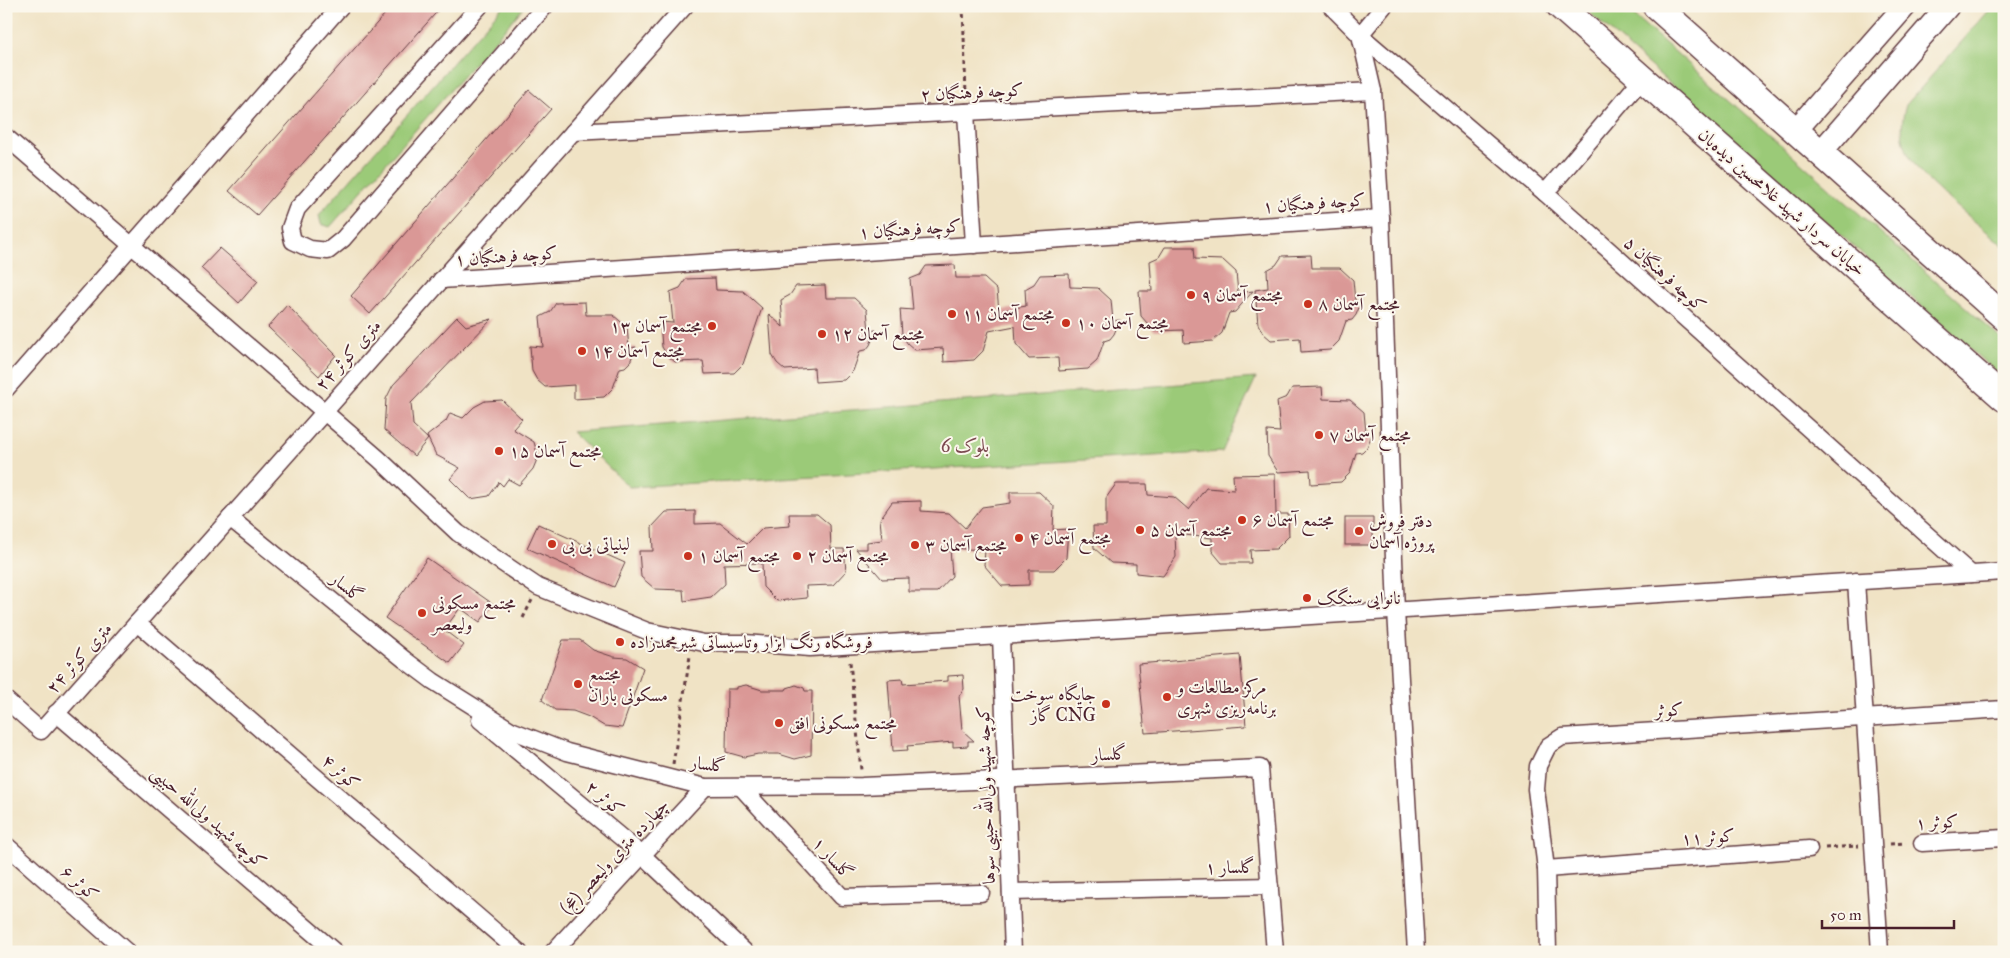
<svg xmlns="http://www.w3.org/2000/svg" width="2010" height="958" font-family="'IM FELL Great Primer',Amiri,serif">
	<rect width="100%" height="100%" fill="#fbf7ec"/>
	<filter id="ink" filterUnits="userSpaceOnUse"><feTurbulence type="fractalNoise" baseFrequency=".02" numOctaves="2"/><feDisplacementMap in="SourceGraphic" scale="10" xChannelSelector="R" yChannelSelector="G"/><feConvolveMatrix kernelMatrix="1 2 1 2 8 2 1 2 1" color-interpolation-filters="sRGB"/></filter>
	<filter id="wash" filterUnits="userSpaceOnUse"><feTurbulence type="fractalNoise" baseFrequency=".0096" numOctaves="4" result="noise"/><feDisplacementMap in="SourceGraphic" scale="20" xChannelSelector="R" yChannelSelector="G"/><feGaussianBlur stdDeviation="1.12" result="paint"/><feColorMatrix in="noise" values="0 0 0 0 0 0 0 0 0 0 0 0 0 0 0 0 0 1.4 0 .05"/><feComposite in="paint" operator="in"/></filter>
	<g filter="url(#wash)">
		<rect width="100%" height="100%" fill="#f0e3c5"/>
		<!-- green -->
		<g fill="#9bca78" stroke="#727452">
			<path d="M503,6H525L330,227L321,224L319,215Z"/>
			<path d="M1582,6H1623L2004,341V379Z"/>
			<path d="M1993,6H2004V246C1987,232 1971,218 1954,204C1922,176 1891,151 1906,105Z"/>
			<path d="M1256,378L1222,452L629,487L572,432Z"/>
		</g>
		<g id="blocks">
			<!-- building -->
			<g fill="#da9896">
				<path d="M392,6H442L257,215L229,191Z"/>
				<path d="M529,90L551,109L370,314L351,296Z"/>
				<path d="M1165,247H1194L1195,259L1223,260L1236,272L1238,293L1253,291L1235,312L1229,313L1222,333L1213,341L1184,343L1183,330L1154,331L1141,316L1139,291H1152L1150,261L1159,257Z"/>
				<path d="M220,248L258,281L239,303L201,268Z"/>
				<path d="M1311,255L1312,268H1340L1353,280L1355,301L1362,300L1356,315L1352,320L1346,321L1339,341L1330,350L1301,352L1300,338L1271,340L1263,333L1258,324L1255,290L1268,288L1267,270L1276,265L1282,256Z"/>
				<path d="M955,265L956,278H984L997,290L999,311L1026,306L1025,289L1034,284L1040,275L1069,274L1070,287L1098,288L1111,300L1113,321L1120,320L1114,334L1110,339L1104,341L1097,361L1088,369L1059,371L1058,358L1029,359L1016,344L1015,326L989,331L983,351L974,360L944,362L943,348L915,350L907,343L902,334L900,309L913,310L910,279L920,275L926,266Z"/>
				<path d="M715,278L716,290L743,291L762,308L743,364L734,373L705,374L703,361L675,362L667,355L662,347L660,322L673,323L670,292L680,288L686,279Z"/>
				<path d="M825,285L826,298H854L867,310L869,331L876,330L870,345L866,350L860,351L853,371L844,380L815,382L814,368L785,370L777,363L772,355L769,314L783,327L781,300L790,295L796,286Z"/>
				<path d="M585,302L586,315H613L627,327L629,348L636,347L630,362L625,367L620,368L613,388L604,397L574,399V385L545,387L537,380L532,371L530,346L543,347L540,317L550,312L556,303Z"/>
				<path d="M287,305L336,355L319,376L268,327Z"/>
				<path d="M457,317L466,326L492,319L411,403L413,425L428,439L414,456L384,430L386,399L393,385Z"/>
				<path d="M1322,387L1323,399L1350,400L1364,412L1366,433L1373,432L1367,447L1362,452L1356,453L1350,473L1341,482L1311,484L1310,470L1278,472L1268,456L1267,431L1280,432L1277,401L1287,397L1292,388Z"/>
				<path d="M502,400L522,419L513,429L534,442L538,457L533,469L519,485L508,479L503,486L499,482L489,496L470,499L450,479L460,468L436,455L427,436L446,421L450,413L463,418L474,407L485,401Z"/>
				<path d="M1275,474L1276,514H1288L1289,536L1276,549L1250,550L1251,563H1222L1212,551V538L1175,534L1176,557L1163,576L1136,573V564L1111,563L1094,548L1093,526H1106V498L1116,484H1147L1148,495L1174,497L1189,510L1206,488L1234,490L1233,475Z"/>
				<path d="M1010,492H1039L1054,506L1053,530L1068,529L1066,558L1054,570H1029V585L1002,586L984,565L985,550L950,548L952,576L937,592H909V578L882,579L856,549H867V542L882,540L880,519L892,502L921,501V511L949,513L965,528L982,507L1010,503Z"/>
				<path d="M695,511V524L720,523L747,544L763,528L790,526L789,514H817L830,525L831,549H844L846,571L833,585L806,586L807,598L777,601L763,587L762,563L724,564L725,584L711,597L684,601L683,590L655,589L641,577L639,551H653L652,527L666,512Z"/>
				<rect x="1345" y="518" width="28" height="27"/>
				<path d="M538,524L625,563L614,587L527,548Z"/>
				<path d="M427,558L493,604L480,622L460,608L444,630L464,645L450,663L385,618Z"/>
				<path d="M563,640H580L593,650L614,657L627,658L643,668L622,728L604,726L589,717L573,711L555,710L542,700Z"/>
				<path d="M1240,655L1246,726L1145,733L1138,664Z"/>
				<path d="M963,675L964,689L959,696L962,730L974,741H968V746L953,747V742L907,746L908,750L893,751L888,680L902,679L903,684L948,681V676Z"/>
				<path d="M746,685L762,690H786L787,688L796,685L804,688L805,691H812L811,755L795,759L779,754H758L744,757L726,752L727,689H737V687Z"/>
			</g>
		</g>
	</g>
	<g filter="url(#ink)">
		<use href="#blocks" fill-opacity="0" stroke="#633c42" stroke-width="1"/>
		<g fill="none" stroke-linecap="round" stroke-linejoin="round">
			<defs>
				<g id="minor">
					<path d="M480,6L297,209L290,228L293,241L310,249L328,251L343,239L545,6"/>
					<path d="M1331,6L1360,35L1545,193L1971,574"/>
					<path d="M1384,6L1360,35L1373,91L1381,218L1396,611L1416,952"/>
					<path d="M966,112L974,245"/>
					<path d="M573,132L1373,91"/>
					<path d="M6,137L379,459L458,533L538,587L647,631L704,643H745L810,648L2004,572"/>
					<path d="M1545,193L1642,79"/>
					<path d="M441,280L1381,218"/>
					<path d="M6,389L341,6"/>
					<path d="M230,518L405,660L433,681L511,730L567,752L705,787L862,786L1260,768L1275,952"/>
					<path d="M1856,581L1880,952"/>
					<path d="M137,623L519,952"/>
					<path d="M1001,636L1013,952"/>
					<path d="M6,700L41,731L685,6"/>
					<path d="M56,713L335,952"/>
					<path d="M480,720L641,854L745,952"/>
					<path d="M741,787L842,897L981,893"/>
					<path d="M1922,843L2004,838"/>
					<path d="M6,845L127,952"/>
					<path d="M1546,869L1809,849"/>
					<path d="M1011,892L1270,886"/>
					<path d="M553,952L705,787"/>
					<path d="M1548,952L1546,869L1536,789L1538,766L1548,746L1562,737L2004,709"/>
				</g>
				<g id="secondary">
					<path d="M1795,131L1905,6"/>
					<path d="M1820,153L1948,6"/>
				</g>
				<g id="primary">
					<path d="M1560,6L2004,398"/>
					<path d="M1656,6L2004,317"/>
				</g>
			</defs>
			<!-- minor casing -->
			<use href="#minor" stroke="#633c42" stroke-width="19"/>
			<!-- secondary casing -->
			<use href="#secondary" stroke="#633c42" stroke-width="25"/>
			<!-- primary casing -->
			<use href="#primary" stroke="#633c42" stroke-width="29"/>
			<!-- path -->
			<g stroke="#633c42" stroke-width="3" stroke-dasharray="4 4" stroke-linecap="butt">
				<path d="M963,6L966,96"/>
				<path d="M523,618L532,600"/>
				<path d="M850,662L861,770"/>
				<path d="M673,764L690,656"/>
				<path d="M1890,844L1906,843"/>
				<path d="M1825,848L1859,846"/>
			</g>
			<!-- minor -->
			<use href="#minor" stroke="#fff" stroke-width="16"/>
			<!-- secondary -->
			<use href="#secondary" stroke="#fff" stroke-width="22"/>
			<!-- primary -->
			<use href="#primary" stroke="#fff" stroke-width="26"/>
		</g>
	</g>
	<!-- markers -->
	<g fill="#c8321e" stroke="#fbf7ec" stroke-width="2">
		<circle cx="1191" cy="295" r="5"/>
		<circle cx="1308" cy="304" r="5"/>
		<circle cx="952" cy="314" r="5"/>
		<circle cx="1066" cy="323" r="5"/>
		<circle cx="712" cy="326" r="5"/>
		<circle cx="822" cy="334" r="5"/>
		<circle cx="582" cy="351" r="5"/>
		<circle cx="1319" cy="435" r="5"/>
		<circle cx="499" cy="451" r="5"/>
		<circle cx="1242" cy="520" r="5"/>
		<circle cx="1140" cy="530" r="5"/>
		<circle cx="1359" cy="531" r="5"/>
		<circle cx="1019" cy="538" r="5"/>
		<circle cx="552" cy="544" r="5"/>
		<circle cx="915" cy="545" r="5"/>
		<circle cx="688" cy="556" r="5"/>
		<circle cx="797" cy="556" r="5"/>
		<circle cx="1307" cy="598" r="5"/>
		<circle cx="422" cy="613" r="5"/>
		<circle cx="620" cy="642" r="5"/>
		<circle cx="578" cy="684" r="5"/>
		<circle cx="1167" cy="697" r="5"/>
		<circle cx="1106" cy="704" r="5"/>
		<circle cx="779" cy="723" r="5"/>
	</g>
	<g text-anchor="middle" stroke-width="4" stroke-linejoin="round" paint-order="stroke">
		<!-- street labels -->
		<g font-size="18" fill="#4a1f2b" stroke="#fbf7ec">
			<text transform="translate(972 92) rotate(-3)" y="6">کوچه فرهنگیان ۲</text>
			<text transform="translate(1782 202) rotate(41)" y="6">خیابان سردار شهید غلامحسین دیده‌بان</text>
			<text transform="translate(1314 203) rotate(-4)" y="6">کوچه فرهنگیان ۱</text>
			<text transform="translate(910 229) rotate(-4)" y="6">کوچه فرهنگیان ۱</text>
			<text transform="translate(506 256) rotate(-4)" y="6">کوچه فرهنگیان ۱</text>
			<text transform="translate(1665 274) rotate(42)" y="6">کوچه فرهنگیان ۵</text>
			<text transform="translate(348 355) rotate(-48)" y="6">۲۴ متری کوثر</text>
			<text transform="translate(347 587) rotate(39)" y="6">گلسار</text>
			<text transform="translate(79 658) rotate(-48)" y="6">۲۴ متری کوثر</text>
			<text transform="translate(1669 710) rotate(-4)" y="6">کوثر</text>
			<text transform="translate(1109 754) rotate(-3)" y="6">گلسار</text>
			<text transform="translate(708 764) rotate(7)" y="6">گلسار</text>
			<text transform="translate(341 772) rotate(41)" y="6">کوثر ۴</text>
			<text transform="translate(986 795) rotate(-92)" y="6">کوچه شهید ولی‌الله حبیبی سوها</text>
			<text transform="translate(605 798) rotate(40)" y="6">کوثر ۲</text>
			<text transform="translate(209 817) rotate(41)" y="6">کوچه شهید ولی‌الله حبیبی</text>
			<text transform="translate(1937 822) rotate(-3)" y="6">کوثر ۱</text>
			<text transform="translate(1708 837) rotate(-4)" y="6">کوثر ۱۱</text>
			<text transform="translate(614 856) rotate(-47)" y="6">چهارده متری ولیعصر (عج)</text>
			<text transform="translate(833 858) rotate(47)" y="6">گلسار ۱</text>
			<text transform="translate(1230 867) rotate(-1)" y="6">گلسار ۱</text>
			<text transform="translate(80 883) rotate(42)" y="6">کوثر ۶</text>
		</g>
		<!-- poi labels -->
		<g font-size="18" fill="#4a1f2b" stroke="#fbf7ec" text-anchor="start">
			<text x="1201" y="301">مجتمع آسمان ۹</text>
			<text x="1318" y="310">مجتمع آسمان ۸</text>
			<text x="962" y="320">مجتمع آسمان ۱۱</text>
			<text x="1076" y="329">مجتمع آسمان ۱۰</text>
			<text x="702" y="332" text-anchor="end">مجتمع آسمان ۱۳</text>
			<text x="832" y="340">مجتمع آسمان ۱۲</text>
			<text x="592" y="357">مجتمع آسمان ۱۴</text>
			<text x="1329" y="441">مجتمع آسمان ۷</text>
			<text x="509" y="457">مجتمع آسمان ۱۵</text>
			<text x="1252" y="526">مجتمع آسمان ۶</text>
			<text x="1369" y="527">دفتر فروش<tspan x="1369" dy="21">پروژه آسمان</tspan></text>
			<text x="1150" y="536">مجتمع آسمان ۵</text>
			<text x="1029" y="544">مجتمع آسمان ۴</text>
			<text x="562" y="550">لبنیاتی بی بی</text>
			<text x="925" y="551">مجتمع آسمان ۳</text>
			<text x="698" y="562">مجتمع آسمان ۱</text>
			<text x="807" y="562">مجتمع آسمان ۲</text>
			<text x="1317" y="604">نانوایی سنگک</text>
			<text x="432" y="609">مجتمع مسکونی<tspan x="432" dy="21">ولیعصر</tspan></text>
			<text x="630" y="648">فروشگاه رنگ ابزار وتاسیساتی شیرمحمدزاده</text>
			<text x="588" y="680">مجتمع<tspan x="588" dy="21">مسکونی باران</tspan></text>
			<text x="1177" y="693">مرکز مطالعات و<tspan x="1177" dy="21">برنامه‌ریزی شهری</tspan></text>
			<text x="1096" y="700" text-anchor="end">جایگاه سوخت<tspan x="1096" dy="21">گاز CNG</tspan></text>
			<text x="789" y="729">مجتمع مسکونی افق</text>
		</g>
		<!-- neighbourhood labels -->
		<g font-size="19" fill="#7c4950" stroke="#fbf7ec">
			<text x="965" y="452">بلوک 6</text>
		</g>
	</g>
	<!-- margin -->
	<rect width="2010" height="958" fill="none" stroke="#fbf7ec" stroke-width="25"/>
	<!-- scale -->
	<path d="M1822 920v8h132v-8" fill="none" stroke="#4a1f2b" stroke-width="2.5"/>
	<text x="1830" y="920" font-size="15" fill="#4a1f2b" stroke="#fbf7ec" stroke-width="4" paint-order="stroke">50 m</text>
</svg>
